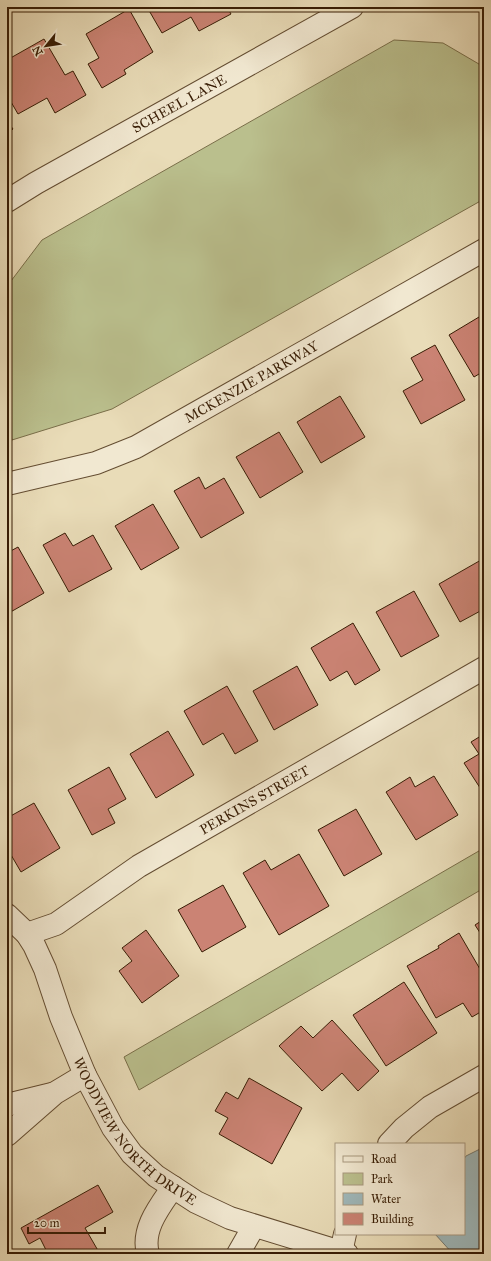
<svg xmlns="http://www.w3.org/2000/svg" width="491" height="1261" font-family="'IM FELL Great Primer',serif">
	<rect width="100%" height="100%" fill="#e9dcb8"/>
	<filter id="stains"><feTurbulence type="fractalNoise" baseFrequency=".005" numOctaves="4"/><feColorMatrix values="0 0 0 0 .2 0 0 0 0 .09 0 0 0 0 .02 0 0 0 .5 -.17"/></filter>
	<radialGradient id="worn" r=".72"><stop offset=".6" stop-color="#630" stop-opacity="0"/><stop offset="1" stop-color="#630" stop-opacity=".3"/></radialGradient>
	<!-- green -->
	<g fill="#babf8d" stroke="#796e49">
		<path d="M394,40L443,43L484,67V199L112,409L12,440L7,419V292L11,281L42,240Z"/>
		<path d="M484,848V888L139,1090L124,1057Z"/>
	</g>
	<!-- water -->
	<path fill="#9eb8bb" stroke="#757a72" d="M484,1147V1254H453L435,1234H464V1159L466,1156Z"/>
	<!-- building -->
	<g fill="#cb8374" stroke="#381d05">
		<path d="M147,7H227L231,14L199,31L191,17L162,33Z"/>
		<path d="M129,9L153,52L124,70L126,74L102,88L88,64L99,58L86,34Z"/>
		<path d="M44,39L65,75L73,71L86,95L55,113L47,98L18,114L7,95V60Z"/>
		<path d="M7,121L13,129L7,134Z"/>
		<path d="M484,314V371L474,377L449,335Z"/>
		<path d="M435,345L465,400L421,424L403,391L423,380L411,358Z"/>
		<path d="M340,396L365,437L321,463L297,422Z"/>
		<path d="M279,432L303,472L260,498L236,457Z"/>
		<path d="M199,477L205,489L224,478L244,513L201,538L174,491Z"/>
		<path d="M153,504L179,548L141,570L115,526Z"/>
		<path d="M65,533L73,546L93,535L112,569L69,592L43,545Z"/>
		<path d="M18,547L44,593L7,614V553Z"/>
		<path d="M481,560L484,566V609L460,622L439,584Z"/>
		<path d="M414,591L439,636L401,657L376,612Z"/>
		<path d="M353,623L380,670L355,685L347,671L330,681L311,648Z"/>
		<path d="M297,666L318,705L274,730L253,691Z"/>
		<path d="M227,686L258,741L235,754L223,733L203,745L184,711Z"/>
		<path d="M168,731L194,775L156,798L130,754Z"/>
		<path d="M484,734V794L464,763L479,754L471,742Z"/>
		<path d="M109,767L126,799L108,809L115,823L92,835L68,790Z"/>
		<path d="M434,776L458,815L416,840L386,792L410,777L415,787Z"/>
		<path d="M34,803L60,848L21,872L7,848V818Z"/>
		<path d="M356,809L382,854L344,876L318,830Z"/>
		<path d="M299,854L329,906L279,935L243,873L265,860L271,870Z"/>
		<path d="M223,885L246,927L202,952L178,910Z"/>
		<path d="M484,919V939L475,925Z"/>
		<path d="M146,930L179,976L142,1003L119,971L132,961L122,948Z"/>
		<path d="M459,933L484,976V1010L472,1017L463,1003L436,1018L407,966L439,948L438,946Z"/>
		<path d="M404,982L437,1033L386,1066L353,1015Z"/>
		<path d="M332,1020L379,1071L358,1091L342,1073L322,1091L279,1046L301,1026L313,1038Z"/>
		<path d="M249,1078L302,1108L272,1164L219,1134L228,1118L215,1111L226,1092L238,1099Z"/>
		<path d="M98,1185L113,1212L85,1228L100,1254H48L40,1238L29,1244L21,1228Z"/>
	</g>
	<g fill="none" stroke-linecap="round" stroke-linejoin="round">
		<defs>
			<g id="minor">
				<path id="s1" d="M7,201L36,183L352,7"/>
				<path id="s2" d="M7,484L96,463L136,447L484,250"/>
				<path id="s3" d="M7,915L27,934L34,945L45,969L61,1017L85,1075L113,1128L132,1154L156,1176L196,1202L230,1218L347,1254"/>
				<path id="s4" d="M27,934L56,924L139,866L484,668"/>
				<path d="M7,1105L52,1094"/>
				<path d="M7,1135L55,1093L85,1075"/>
				<path d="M389,1144L404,1128L430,1107L484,1076"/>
				<path d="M341,1252L345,1234"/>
				<path d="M148,1254C141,1229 160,1206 173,1187"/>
				<path d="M238,1254L254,1226"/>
			</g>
		</defs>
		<!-- minor casing -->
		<use href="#minor" stroke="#644d32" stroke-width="24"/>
		<!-- minor -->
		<use href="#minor" stroke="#f1e8d1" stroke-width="22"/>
	</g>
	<g text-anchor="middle" stroke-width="4" stroke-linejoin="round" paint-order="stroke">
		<!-- street labels -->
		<g font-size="14" fill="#381d05" stroke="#f1e8d1">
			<text dy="5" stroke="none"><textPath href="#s1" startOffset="198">SCHEEL LANE</textPath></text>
			<text dy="5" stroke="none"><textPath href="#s2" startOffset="267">MCKENZIE PARKWAY</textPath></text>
			<text dy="5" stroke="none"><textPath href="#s4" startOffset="265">PERKINS STREET</textPath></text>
			<text dy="5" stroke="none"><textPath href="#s3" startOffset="257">WOODVIEW NORTH DRIVE</textPath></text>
		</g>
	</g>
	<!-- margin -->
	<rect width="491" height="1261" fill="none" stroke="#e9dcb8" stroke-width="24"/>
	<rect x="8" y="8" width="475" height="1245" fill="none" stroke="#381d05" stroke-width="2"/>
	<rect x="12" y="12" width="467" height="1237" fill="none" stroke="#381d05"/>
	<!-- legend -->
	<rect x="335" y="1143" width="130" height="92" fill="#f1e8d1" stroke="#a7977f"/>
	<rect x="343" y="1156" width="20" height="6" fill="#f1e8d1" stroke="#a7977f"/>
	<text x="371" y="1163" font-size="12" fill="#381d05">Road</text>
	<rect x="343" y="1173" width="20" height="12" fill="#babf8d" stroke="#a7977f"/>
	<text x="371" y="1183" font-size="12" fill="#381d05">Park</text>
	<rect x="343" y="1193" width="20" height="12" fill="#9eb8bb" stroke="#a7977f"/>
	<text x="371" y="1203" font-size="12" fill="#381d05">Water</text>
	<rect x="343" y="1213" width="20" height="12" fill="#cb8374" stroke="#a7977f"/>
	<text x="371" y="1223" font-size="12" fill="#381d05">Building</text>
	<!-- north arrow -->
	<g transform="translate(46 46) rotate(240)" stroke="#f1e8d1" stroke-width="3" paint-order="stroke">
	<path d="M0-3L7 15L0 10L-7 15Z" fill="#381d05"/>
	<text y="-6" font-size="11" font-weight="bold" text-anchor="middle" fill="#381d05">N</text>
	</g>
	<!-- scale -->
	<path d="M28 1227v6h77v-6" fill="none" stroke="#381d05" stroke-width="2"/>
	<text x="34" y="1227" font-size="12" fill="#381d05" stroke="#f1e8d1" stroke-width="3" paint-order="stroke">20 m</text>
	<rect width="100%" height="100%" filter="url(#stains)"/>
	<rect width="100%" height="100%" fill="url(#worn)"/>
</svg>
